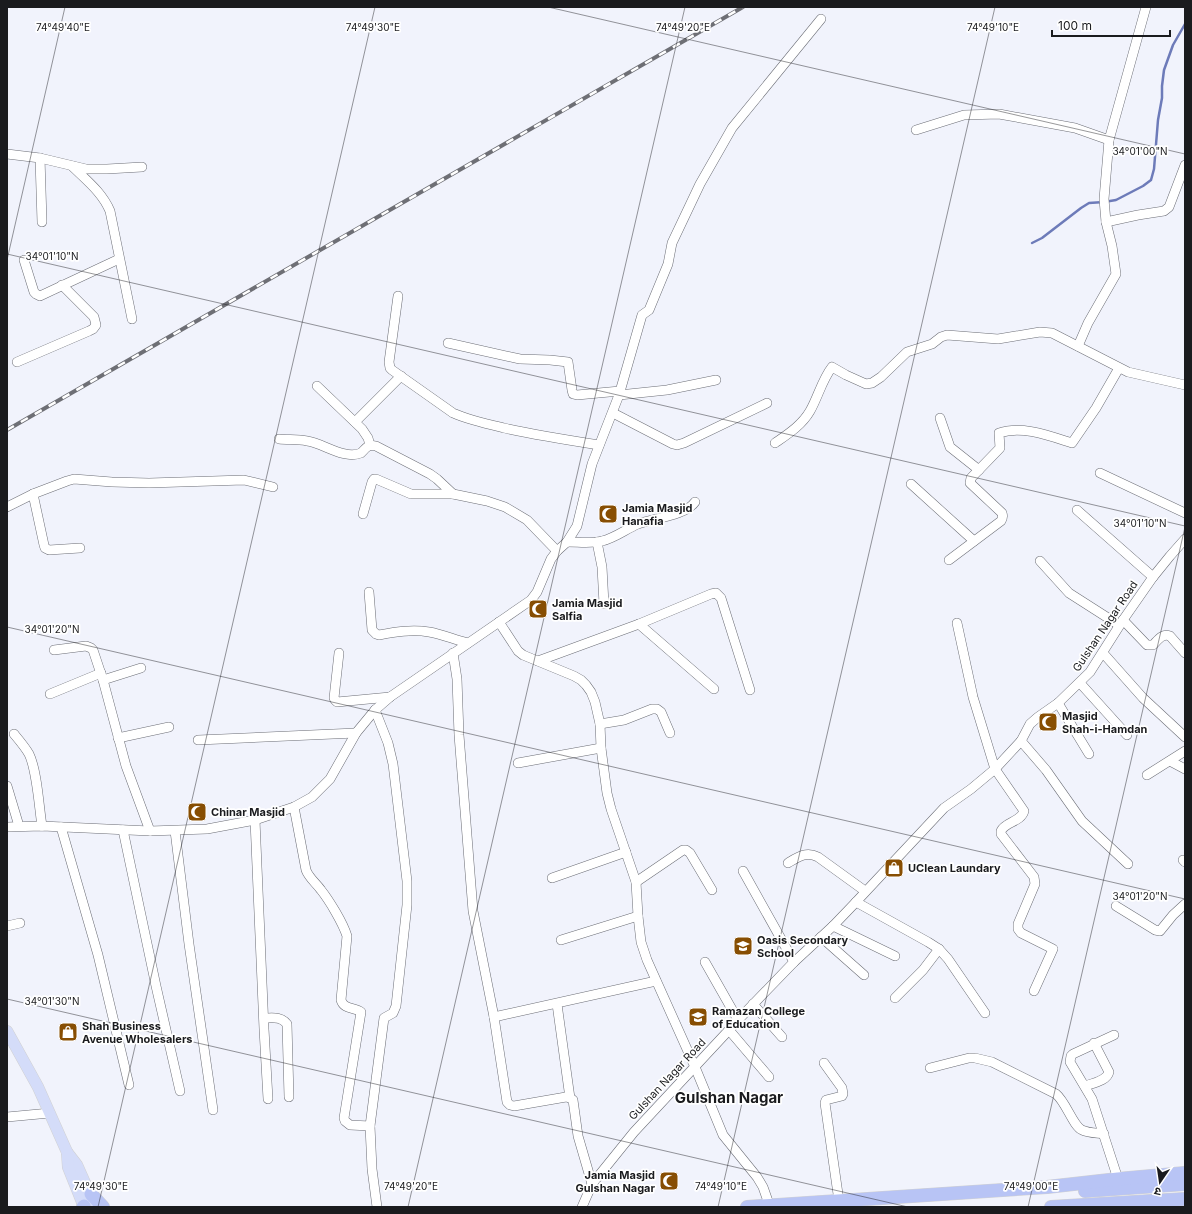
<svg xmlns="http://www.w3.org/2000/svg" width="1192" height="1214" font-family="Inter,'Noto Sans Devanagari',sans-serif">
	<rect width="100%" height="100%" fill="#f1f3fc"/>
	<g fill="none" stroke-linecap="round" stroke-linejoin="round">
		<!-- stream -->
		<path stroke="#6d7bb9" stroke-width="2.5" d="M1032,243L1042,238L1081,208L1089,203L1104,202L1116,200L1143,186L1151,180L1154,169L1158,120L1162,98V86L1164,70L1173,45L1185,24"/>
		<defs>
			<g id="minor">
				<path d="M916,130L964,115L999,114L1075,128L1109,140"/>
				<path d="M7,154L40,158L86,169H107L142,167"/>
				<path d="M40,158L42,222"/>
				<path d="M72,166C86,180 102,192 110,211L132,319"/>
				<path d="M1106,222L1138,215L1164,211L1169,207L1185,165"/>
				<path d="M24,260L34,292L36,294L40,296L119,259"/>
				<path d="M398,296L389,362L390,368L392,370L453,413C469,420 487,424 504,428C535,435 567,440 599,445"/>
				<path d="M448,343L520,359L550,360L568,362L572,390L573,394L577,395L620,391"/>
				<path d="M1078,346L1088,323L1116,274L1112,246L1106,222L1104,199L1109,140L1146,7"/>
				<path d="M17,362L89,331L93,329L96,325L94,317L62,285"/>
				<path d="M317,386L362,429L368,438L370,445"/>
				<path d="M619,395L667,390L716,380"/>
				<path d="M613,413L673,444L677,445L684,443L767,403"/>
				<path d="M940,418L950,447L979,470"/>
				<path d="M355,422L401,376"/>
				<path d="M279,439C288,440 298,439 307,441C323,443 344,460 361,453C366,448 368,444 376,446L430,474L437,479L453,494"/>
				<path d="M775,443C788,434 802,425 810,411C818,397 822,380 832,367L846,375L866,384L872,383L881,377L907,352L932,344L941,337L947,335L998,339L1040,332L1052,333L1128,372L1185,385"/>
				<path d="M1100,473L1185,513"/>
				<path d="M911,484L974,541"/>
				<path d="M33,494L44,545L45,548L49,550L80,548"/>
				<path d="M7,507L33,494L67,481L74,479L112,482L149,483L244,480L273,487"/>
				<path d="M1077,510L1153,577"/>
				<path d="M363,514L372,482L374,479H376L411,494H453L487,501L505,507L527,520L557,551"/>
				<path d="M567,542C579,542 591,544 602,541C615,538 626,529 638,524C654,518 685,516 695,502"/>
				<path d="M597,542L602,567L604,604"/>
				<path d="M949,560L1001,521C1003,518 1003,516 1002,513L970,483L971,478L1000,448L999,433C1022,425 1050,436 1072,443L1096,408L1119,368"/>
				<path d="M1040,561L1069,593L1119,625"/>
				<path d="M369,592L372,630L376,634L379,635C395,632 412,629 429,632C442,634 455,640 468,643"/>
				<path d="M1123,620L1147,645H1153C1158,640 1162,633 1170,636L1185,653"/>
				<path d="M499,622L518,651L523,655L574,676L581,680L586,685L591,692L595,702L600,724L601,748L607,793L611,809L636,882L638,916L641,942L647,960L695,1067L723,1135L757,1177L763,1187L770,1207"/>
				<path d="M957,623L973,697L995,769L1024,811C1021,822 1005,822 1001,831V834L1034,877L1035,884L1018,924V929L1021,933L1053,949L1034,991"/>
				<path d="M639,624L714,689"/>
				<path d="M54,650L86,646L91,648L93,650L103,680L126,766L150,831"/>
				<path d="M339,653L334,698L335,700L337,702L390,697"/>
				<path d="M453,653L457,679L459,735L473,911L494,1017L507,1102L510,1105L514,1106L566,1097L570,1098L573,1100L578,1136L592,1184"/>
				<path d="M1103,653L1143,698L1185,737"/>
				<path d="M538,661L639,624L711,594L716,593L721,598L750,690"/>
				<path d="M103,680L141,668"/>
				<path d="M1080,683L1127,735"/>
				<path d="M50,694L101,673"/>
				<path d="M1058,703L1089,754"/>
				<path d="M375,710L388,743L393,764L407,881V905L396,1006L393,1013L384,1018L370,1126L372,1169L377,1207"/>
				<path d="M600,724L624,720L652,709H657L661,712L670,733"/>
				<path d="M14,734C19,740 25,747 29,754C37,770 39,807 42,826"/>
				<path d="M118,738L169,727"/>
				<path d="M198,740L356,733"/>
				<path d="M1021,741L1046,770L1082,821L1128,864"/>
				<path d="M1170,761L1185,769"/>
				<path d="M518,763L601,748"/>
				<path d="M1147,775L1185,751"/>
				<path d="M7,786L19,826"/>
				<path d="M294,807L306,870C309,878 316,883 321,890C329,900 343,923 347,936L341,1000C344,1010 355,1007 361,1012L344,1118L345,1121L350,1125L370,1126"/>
				<path d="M255,820L264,1029L268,1099"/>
				<path d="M7,827L42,826L150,831L207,829L255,820L294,807L312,797L330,779L356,733L375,710L390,697L531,600L537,592L551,559L557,551L567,542L577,526L592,464L619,395L642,315L649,310L668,264L672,243L700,184L732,128L821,19"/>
				<path d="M61,827L98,955L129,1085"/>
				<path d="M123,830L156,986L180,1091"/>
				<path d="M175,831L189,944L213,1110"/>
				<path d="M1183,860L1185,862"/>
				<path d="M788,863C798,857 806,851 818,857L865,891"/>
				<path d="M743,871L794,962"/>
				<path d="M552,878L626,852"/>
				<path d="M636,882L683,850H686L690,853L712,890"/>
				<path d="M856,902L928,942L939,949L948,959L985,1013"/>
				<path d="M1116,906L1155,930L1160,931L1173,915L1185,904"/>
				<path d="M7,926L20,923"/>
				<path d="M833,926L895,956"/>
				<path d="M821,937L864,975"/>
				<path d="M561,940L638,916"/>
				<path d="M705,962L738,1020"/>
				<path d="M895,998L923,970L939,949"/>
				<path d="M557,1004L570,1098"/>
				<path d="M753,1004L782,1037"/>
				<path d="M494,1017L656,981"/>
				<path d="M264,1018C272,1018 281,1016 287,1024L289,1097"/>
				<path d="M729,1030L769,1077"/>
				<path d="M1114,1035L1073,1054L1071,1056L1070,1062L1092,1099L1118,1179"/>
				<path d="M824,1063L842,1088L843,1094L842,1096L826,1100L825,1103L839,1201"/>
				<path d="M930,1068L969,1058H975L992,1062L1056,1094C1066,1102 1073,1126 1082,1130C1088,1133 1097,1133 1104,1134"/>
				<path d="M1085,1086C1093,1083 1107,1081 1109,1072L1094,1043"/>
				<path d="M7,1117L50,1113"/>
				<path d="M582,1207L592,1184L634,1132L729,1030L738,1020L794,962L833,926L856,902L944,808L971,789L995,769L1021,741L1030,724L1038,717L1058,703L1090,672L1123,620L1153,577L1170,556L1185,539"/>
			</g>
			<g id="major">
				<path d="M7,1031L38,1087L67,1152L77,1165L93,1201"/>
				<path d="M67,1152L68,1167L84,1207"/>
			</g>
			<g id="highway">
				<path d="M1085,1191L1185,1184"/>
				<path d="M91,1194L103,1207"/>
				<path d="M83,1207L84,1206"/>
				<path d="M747,1207L1047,1187L1118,1179L1185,1173"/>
				<path d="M1051,1207L1185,1199"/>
			</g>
		</defs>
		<!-- minor casing -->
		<use href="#minor" stroke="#6c6e76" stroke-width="10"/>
		<!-- major casing -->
		<use href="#major" stroke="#d1d1d2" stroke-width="12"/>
		<!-- highway casing -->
		<use href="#highway" stroke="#d1d1d2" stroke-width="14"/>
		<!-- minor -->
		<use href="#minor" stroke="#fff" stroke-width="9"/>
		<!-- major -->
		<use href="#major" stroke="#d4dcf9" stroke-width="11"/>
		<!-- highway -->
		<use href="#highway" stroke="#b8c4f5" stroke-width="13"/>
		<defs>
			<path id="rail" d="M7,430L743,7"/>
		</defs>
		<!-- rail casing -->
		<use href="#rail" stroke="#6e6f75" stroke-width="4"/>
		<!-- rail -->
		<use href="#rail" stroke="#fff" stroke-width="2.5" stroke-dasharray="8" stroke-linecap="butt"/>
	</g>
	<!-- ticks -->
	<path fill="none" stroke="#1a1b1e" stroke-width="1" stroke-opacity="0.45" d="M548,7L1185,154M7,254L1185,526M7,260L65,7M7,627L1185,899M7,999L908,1207M98,1207L375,7M408,1207L685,7M718,1207L995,7M1028,1207L1185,527"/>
	<!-- icons -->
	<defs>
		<symbol id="mosque-square" viewBox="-11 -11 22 22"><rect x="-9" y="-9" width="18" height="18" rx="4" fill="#874e03" stroke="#fff"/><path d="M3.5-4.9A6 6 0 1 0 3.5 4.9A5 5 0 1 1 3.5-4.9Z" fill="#fff"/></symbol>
		<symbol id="shop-square" viewBox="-11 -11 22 22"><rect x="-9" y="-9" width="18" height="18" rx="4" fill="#874e03" stroke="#fff"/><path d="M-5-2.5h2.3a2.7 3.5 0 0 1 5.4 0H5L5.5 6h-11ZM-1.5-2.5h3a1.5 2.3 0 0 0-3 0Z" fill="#fff"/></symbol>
		<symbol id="school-square" viewBox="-11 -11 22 22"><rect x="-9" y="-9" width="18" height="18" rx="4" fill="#874e03" stroke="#fff"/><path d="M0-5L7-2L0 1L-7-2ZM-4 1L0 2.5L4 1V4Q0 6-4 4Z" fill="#fff"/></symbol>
		<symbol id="university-square" viewBox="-11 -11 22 22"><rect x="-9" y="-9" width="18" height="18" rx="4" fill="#874e03" stroke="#fff"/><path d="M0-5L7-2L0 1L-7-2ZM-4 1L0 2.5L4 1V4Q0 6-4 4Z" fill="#fff"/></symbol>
	</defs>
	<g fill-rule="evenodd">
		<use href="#mosque-square" x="597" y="503" width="22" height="22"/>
		<use href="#mosque-square" x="527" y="598" width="22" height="22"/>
		<use href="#mosque-square" x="1037" y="711" width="22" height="22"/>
		<use href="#mosque-square" x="186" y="801" width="22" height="22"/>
		<use href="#shop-square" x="883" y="857" width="22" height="22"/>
		<use href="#school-square" x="732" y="935" width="22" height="22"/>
		<use href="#university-square" x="687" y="1006" width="22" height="22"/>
		<use href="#shop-square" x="57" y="1021" width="22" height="22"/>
		<use href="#mosque-square" x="658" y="1170" width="22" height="22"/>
	</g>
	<g text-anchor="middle" stroke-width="3.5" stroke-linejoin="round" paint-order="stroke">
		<!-- poi labels -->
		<g font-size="11" font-weight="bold" fill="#1a1b1e" stroke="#fff" text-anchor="start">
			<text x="622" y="512">Jamia Masjid<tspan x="622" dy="13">Hanafia</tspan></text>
			<text x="552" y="607">Jamia Masjid<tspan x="552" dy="13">Salfia</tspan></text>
			<text x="1062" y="720">Masjid<tspan x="1062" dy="13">Shah-i-Hamdan</tspan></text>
			<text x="211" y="816">Chinar Masjid</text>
			<text x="908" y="872">UClean Laundary</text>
			<text x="757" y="944">Oasis Secondary<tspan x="757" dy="13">School</tspan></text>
			<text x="712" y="1015">Ramazan College<tspan x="712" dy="13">of Education</tspan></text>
			<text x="82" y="1030">Shah Business<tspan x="82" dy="13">Avenue Wholesalers</tspan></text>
			<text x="655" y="1179" text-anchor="end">Jamia Masjid<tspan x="655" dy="13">Gulshan Nagar</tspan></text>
		</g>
		<!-- street labels -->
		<g font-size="11" fill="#1a1b1e" stroke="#fff">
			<text transform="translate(1105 626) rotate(-56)" y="4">Gulshan Nagar Road</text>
			<text transform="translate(667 1079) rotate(-47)" y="4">Gulshan Nagar Road</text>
		</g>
		<!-- district labels -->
		<g font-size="15" font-weight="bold" fill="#1a1b1e" stroke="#fff">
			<text x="729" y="1103">Gulshan Nagar</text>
		</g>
	</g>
	<g font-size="10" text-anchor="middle" fill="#1a1b1e" stroke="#fff" stroke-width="3.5" stroke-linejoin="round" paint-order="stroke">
		<text x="63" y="31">74°49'40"E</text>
		<text x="373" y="31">74°49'30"E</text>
		<text x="683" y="31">74°49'20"E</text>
		<text x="993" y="31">74°49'10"E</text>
		<text x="1140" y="155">34°01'00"N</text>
		<text x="52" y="260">34°01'10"N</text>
		<text x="1140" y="527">34°01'10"N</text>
		<text x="52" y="633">34°01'20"N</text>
		<text x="1140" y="900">34°01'20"N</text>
		<text x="52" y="1005">34°01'30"N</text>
		<text x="101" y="1190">74°49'30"E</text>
		<text x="411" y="1190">74°49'20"E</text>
		<text x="721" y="1190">74°49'10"E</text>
		<text x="1031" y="1190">74°49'00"E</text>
	</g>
	<!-- border -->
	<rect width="1192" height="1214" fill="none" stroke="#1a1b1e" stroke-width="16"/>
	<!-- north arrow -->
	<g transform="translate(1160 1182) rotate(193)" stroke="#ffffff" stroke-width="3" paint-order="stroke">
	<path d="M0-3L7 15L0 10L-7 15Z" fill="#1a1b1e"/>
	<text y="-6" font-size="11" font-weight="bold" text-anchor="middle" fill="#1a1b1e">उ</text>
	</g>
	<!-- scale -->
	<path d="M1052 30v6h118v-6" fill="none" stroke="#1a1b1e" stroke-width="2"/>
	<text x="1058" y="30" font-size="12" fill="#1a1b1e" stroke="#ffffff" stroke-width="3" paint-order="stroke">100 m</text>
</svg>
